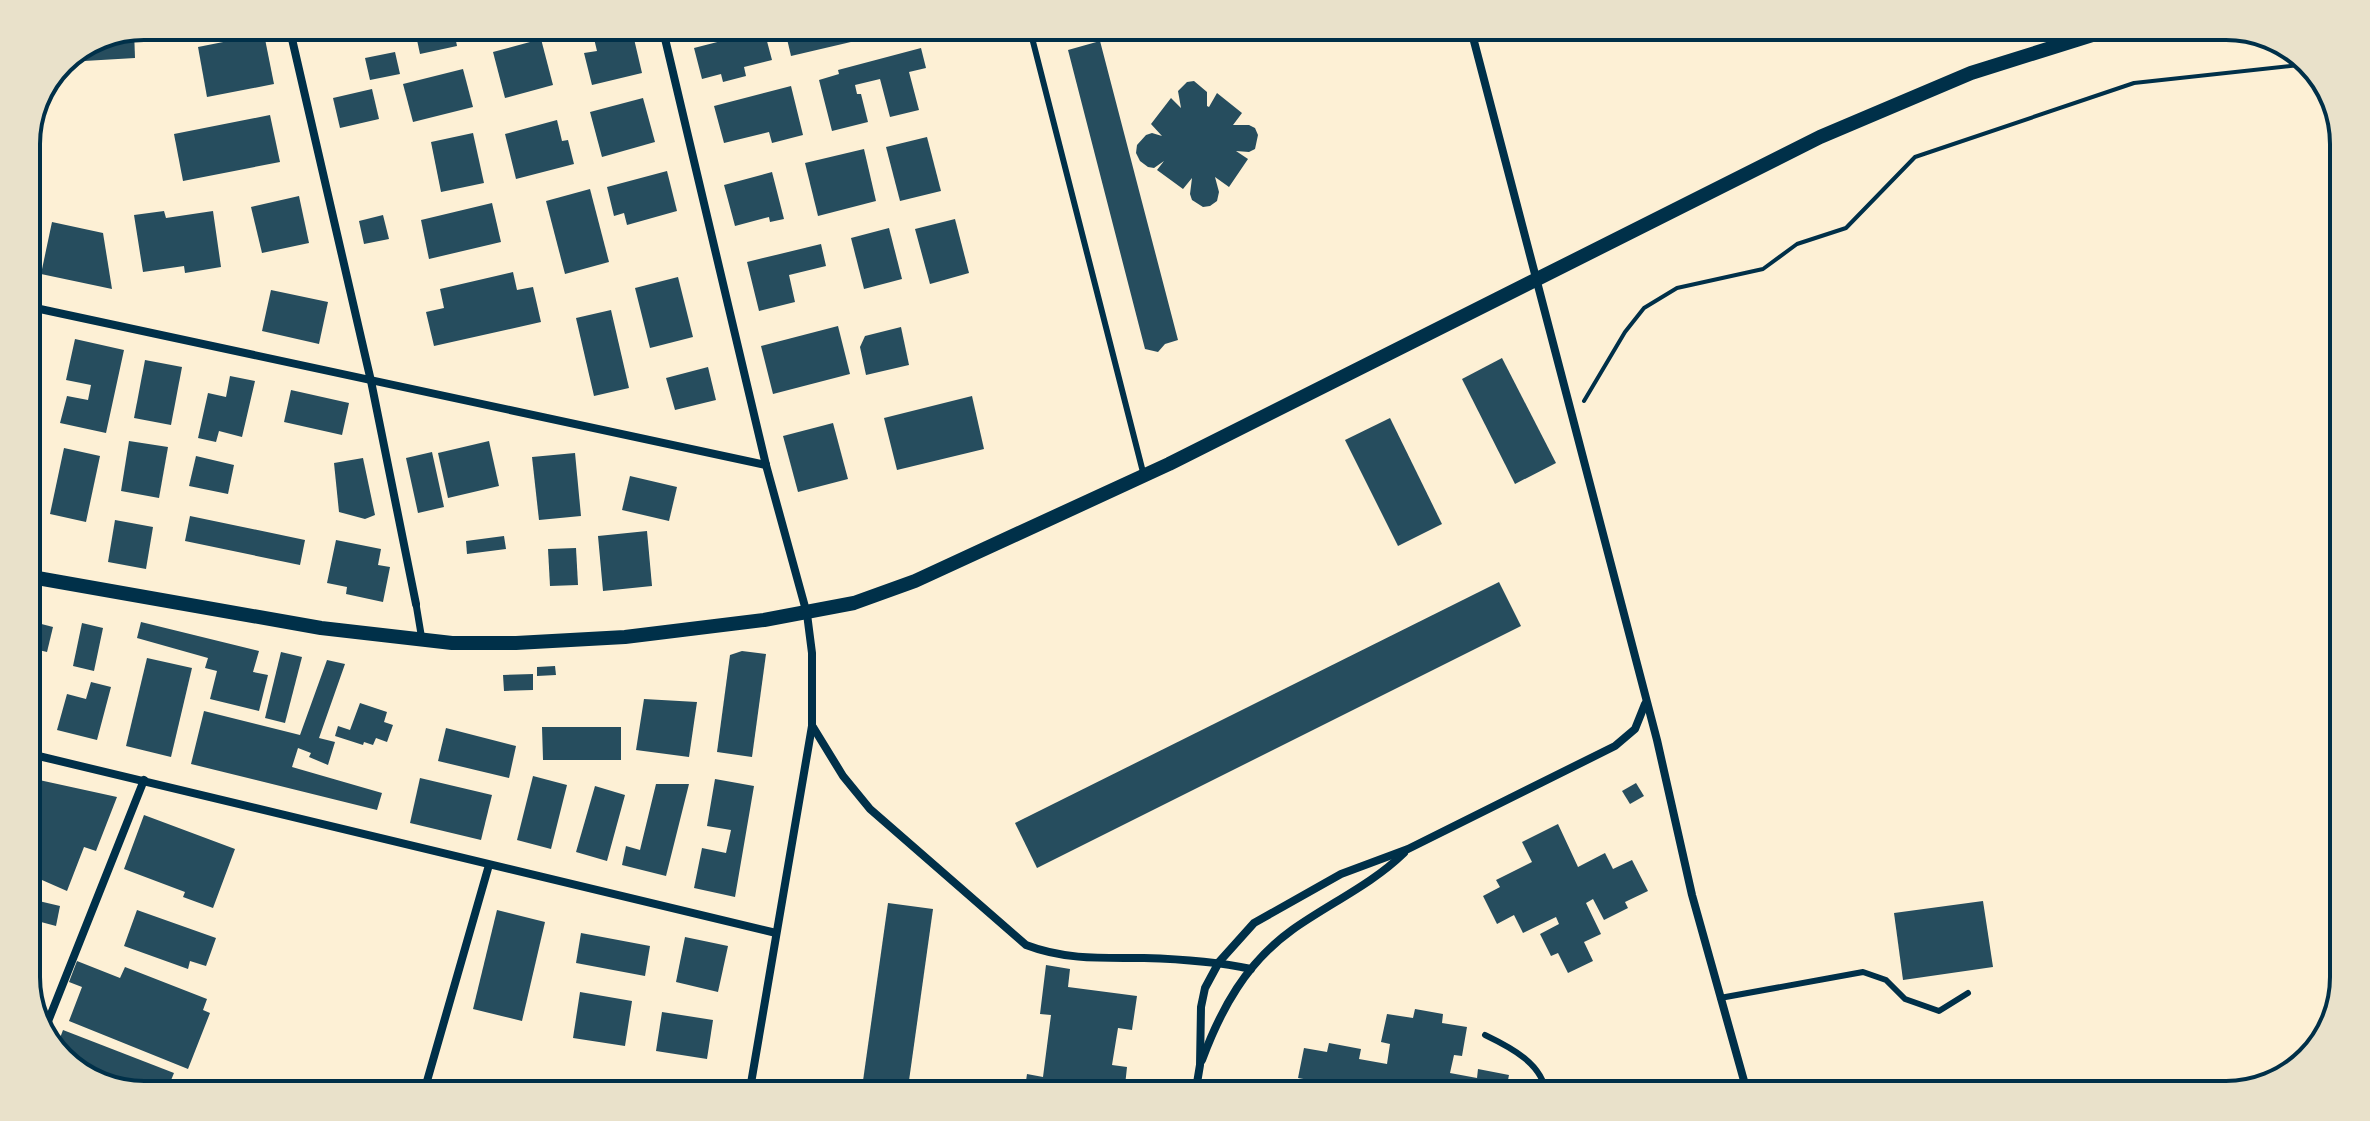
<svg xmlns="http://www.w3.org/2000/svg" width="2370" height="1121" font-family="Karla,sans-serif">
	<rect width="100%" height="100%" fill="#fdf0d5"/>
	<!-- building -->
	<g fill="#264d5e">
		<path d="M414,26H453L457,46L420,54Z"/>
		<path d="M591,26H631L642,73L592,85L584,53L597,51Z"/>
		<path d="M784,26H915V27L791,56Z"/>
		<path d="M134,30L135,58L84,61V51Z"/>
		<path d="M764,30L772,60L744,67L746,76L723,82L721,74L702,79L694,48Z"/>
		<path d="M264,34L274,84L207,97L198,47Z"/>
		<path d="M541,39L553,85L505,98L493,52Z"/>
		<path d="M1100,41L1178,340L1165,344L1158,352L1145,349L1068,50Z"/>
		<path d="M921,48L926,68L909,72L919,110L890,117L880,79L855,85L857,94H861L868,122L832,131L819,80L839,74L838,70Z"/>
		<path d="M395,52L400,74L370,80L365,58Z"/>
		<path d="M463,69L473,107L413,122L403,84Z"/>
		<path d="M1194,81L1207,92V106L1209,107L1217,93L1242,113L1233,125H1249L1255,128L1258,135L1255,149L1249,152L1236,151L1248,159L1229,187L1215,177L1219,192L1217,201L1210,206L1203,207L1192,200L1190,194L1192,178L1183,189L1157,170L1164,161L1154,168L1148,167L1140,161L1136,153L1137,145L1146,135L1152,133L1162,136L1151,124L1171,98L1181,108L1178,91L1187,82Z"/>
		<path d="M791,86L803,135L772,143L769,132L724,143L714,106Z"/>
		<path d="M372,89L379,119L340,128L333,98Z"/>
		<path d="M643,98L655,142L602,157L590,112Z"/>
		<path d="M270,115L280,162L183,181L174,134Z"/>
		<path d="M557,120L562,141L568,140L574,164L516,179L505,134Z"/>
		<path d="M473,133L484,183L441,192L431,142Z"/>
		<path d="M927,137L941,191L900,201L886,147Z"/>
		<path d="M864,149L876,201L818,216L805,163Z"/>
		<path d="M667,171L677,211L627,225L624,213L614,216L607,187Z"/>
		<path d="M772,172L784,219L770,222L769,217L735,226L724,185Z"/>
		<path d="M590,189L609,262L565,274L546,201Z"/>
		<path d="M299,196L309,243L262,253L251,207Z"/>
		<path d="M492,203L501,242L429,259L421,220Z"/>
		<path d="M164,211L166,218L213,211L221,267L185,273L184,266L143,272L134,215Z"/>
		<path d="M383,215L389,239L364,244L359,221Z"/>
		<path d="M955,219L969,273L930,284L915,229Z"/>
		<path d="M52,222L103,233L112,289L41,274Z"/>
		<path d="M889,228L902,279L864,289L851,238Z"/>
		<path d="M821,244L826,266L789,275L795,302L759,311L747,262Z"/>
		<path d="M513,272L517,290L533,287L541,322L434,346L426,312L444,308L440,289Z"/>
		<path d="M678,277L693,337L650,348L635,288Z"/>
		<path d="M271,290L328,302L319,344L262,331Z"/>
		<path d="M611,310L629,388L594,396L576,318Z"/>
		<path d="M838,326L850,374L773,394L761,346Z"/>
		<path d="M901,327L909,365L866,375L860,347L865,336Z"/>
		<path d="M26,331L40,333L33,366L26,364Z"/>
		<path d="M75,339L124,350L106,433L60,423L67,396L88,400L91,385L66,380Z"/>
		<path d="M1502,358L1556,463L1515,484L1462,379Z"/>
		<path d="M145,360L182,367L171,425L134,418Z"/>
		<path d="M708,367L716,400L675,410L666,378Z"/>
		<path d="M230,376L255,381L242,437L219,431L216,442L198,438L208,393L226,397Z"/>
		<path d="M291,390L349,403L342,435L284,422Z"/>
		<path d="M972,396L984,449L897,470L884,418Z"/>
		<path d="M1390,418L1442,524L1398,546L1345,440Z"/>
		<path d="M833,423L848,479L798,492L783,436Z"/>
		<path d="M129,441L168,447L159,498L121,491Z"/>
		<path d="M489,441L499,486L448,498L438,453Z"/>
		<path d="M64,448L100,456L86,522L50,514Z"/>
		<path d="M432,452L444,507L418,513L406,458Z"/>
		<path d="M575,453L581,516L539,520L532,457Z"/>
		<path d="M196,456L234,465L228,494L189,486Z"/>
		<path d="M363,458L375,515L365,519L339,512L334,463Z"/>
		<path d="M630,476L677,487L669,521L622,510Z"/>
		<path d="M190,516L305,540L300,565L185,541Z"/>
		<path d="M115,520L153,527L146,569L108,562Z"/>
		<path d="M647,531L652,586L603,591L598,536Z"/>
		<path d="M504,536L506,549L467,554L466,541Z"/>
		<path d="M336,540L381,549L378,565L390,567L383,602L346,594L347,587L327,583Z"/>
		<path d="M576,548L578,585L550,586L548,549Z"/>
		<path d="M1499,582L1521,626L1037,868L1015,823Z"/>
		<path d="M26,620L53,627L47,652L26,647Z"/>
		<path d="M141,622L259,651L253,672L268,675L259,711L210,699L217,671L205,668L208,658L137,638Z"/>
		<path d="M82,623L103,628L94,671L73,666Z"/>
		<path d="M742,651L766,654L752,757L717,752L730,655Z"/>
		<path d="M281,652L302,657L285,723L265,718Z"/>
		<path d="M147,658L192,668L171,757L126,746Z"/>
		<path d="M327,660L345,664L319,738L335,742L328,765L309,757L311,753L298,748L292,767L382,793L377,810L191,764L204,711L300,735Z"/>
		<path d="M555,666L556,675L537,676V667Z"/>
		<path d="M533,674V690L504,691L503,675Z"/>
		<path d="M91,682L111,687L97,740L57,730L67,694L86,699Z"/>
		<path d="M644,699L697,702L689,757L636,750Z"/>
		<path d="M360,703L387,712L384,722L393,725L387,742L376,738L373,745L364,742L363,745L335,736L338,726L350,730Z"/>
		<path d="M542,727H621V760H543Z"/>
		<path d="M446,728L516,746L509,778L438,761Z"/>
		<path d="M533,776L567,785L551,849L517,840Z"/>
		<path d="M30,778L117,797L96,851L84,847L67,891L26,873V863L31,851L26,850V791Z"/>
		<path d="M420,778L492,795L481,840L410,823Z"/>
		<path d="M715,779L754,786L735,897L694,888L702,848L726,853L731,830L707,826Z"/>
		<path d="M1636,783L1644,796L1630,804L1622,791Z"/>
		<path d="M656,784H689L666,876L622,865L626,846L640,850Z"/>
		<path d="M595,786L625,795L607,861L576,852Z"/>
		<path d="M144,815L235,849L213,908L183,897L185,892L124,869Z"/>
		<path d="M1558,824L1578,867L1605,853L1613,869L1632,860L1648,891L1625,902L1628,908L1604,920L1593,899L1586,903L1601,934L1584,942L1593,961L1568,973L1558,953L1551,956L1540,934L1559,924L1556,917L1523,933L1514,915L1497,924L1483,896L1500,887L1496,880L1532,862L1522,842Z"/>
		<path d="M26,898L60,906L56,926L26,918Z"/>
		<path d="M1983,901L1993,967L1903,980L1894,913Z"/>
		<path d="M888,903L933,909L907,1095H861Z"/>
		<path d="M137,910L216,938L206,966L190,961L188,969L124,946Z"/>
		<path d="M497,910L545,922L522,1021L473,1009Z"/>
		<path d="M581,933L650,946L645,976L576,963Z"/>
		<path d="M685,937L728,946L718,992L676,982Z"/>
		<path d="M77,961L120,978L125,967L207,999L203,1010L210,1013L188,1069L69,1021L82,987L69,982Z"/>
		<path d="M1046,965L1070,969L1068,987L1137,996L1132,1030L1118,1028L1112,1065L1127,1067L1124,1095H1024L1027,1074L1043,1077L1051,1015L1040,1014Z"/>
		<path d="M580,992L632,1001L625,1046L573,1038Z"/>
		<path d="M1415,1009L1443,1014L1442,1023L1467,1027L1462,1056L1454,1055L1450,1073L1477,1078L1478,1069L1509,1075L1507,1085L1530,1089L1529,1095H1334L1336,1085L1298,1078L1304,1048L1327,1052L1329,1043L1361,1049L1359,1059L1387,1064L1390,1044L1381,1042L1387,1014L1413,1018Z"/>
		<path d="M662,1012L713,1020L707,1059L656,1051Z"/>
		<path d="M63,1030L174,1073L165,1095H144L92,1083L55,1051Z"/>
		<path d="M610,1083L633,1087L632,1095H608Z"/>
		<path d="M660,1083L700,1089L699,1095H658Z"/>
	</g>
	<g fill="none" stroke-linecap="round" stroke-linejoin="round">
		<!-- path -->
		<path stroke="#003049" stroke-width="4" d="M1584,401L1625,332L1644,308L1677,288L1763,269L1797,244L1846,228L1915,157L2134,83L2308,64"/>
		<!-- service -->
		<g stroke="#003049" stroke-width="6">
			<path d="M1029,26L1144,476"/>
			<path d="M1720,998L1863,972L1886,980L1905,999L1939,1011L1968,993"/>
			<path d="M1485,1035C1510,1047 1544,1064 1546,1095"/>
		</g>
		<!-- pedestrian -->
		<path stroke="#003049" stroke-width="7" d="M416,604L422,640"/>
		<!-- minor -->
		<g stroke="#003049" stroke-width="8">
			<path d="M289,26L371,381L416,604"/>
			<path d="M662,26L766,465L807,614L812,653V726L749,1095"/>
			<path d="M1470,26L1657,740L1692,895L1748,1095"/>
			<path d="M26,306L766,465"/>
			<path d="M813,727L843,776L870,809L1026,945C1065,960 1103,958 1144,958C1180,959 1215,961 1251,969"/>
			<path d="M26,753L776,933"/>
			<path d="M43,1034L144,780"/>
			<path d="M1202,1060C1221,1009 1246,963 1292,930C1330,903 1371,885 1404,853"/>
			<path d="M423,1095L489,865"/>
			<path d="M1195,1095L1200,1065L1201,1007L1205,988L1219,962L1254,923L1341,874L1408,849L1615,746L1635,729L1645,704"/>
		</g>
		<!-- tertiary -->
		<path stroke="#003049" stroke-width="14" d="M26,576L321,628L452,643H516L625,637L764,620L854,603L915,581L1169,464L1820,137L1971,73L2121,26"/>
	</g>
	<!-- crop -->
	<path d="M0 0H2370V1121H0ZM144 40H2226A104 104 0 0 1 2330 144V977A104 104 0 0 1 2226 1081H144A104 104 0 0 1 40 977V144A104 104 0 0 1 144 40Z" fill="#e9e1ca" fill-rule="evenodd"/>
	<path fill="none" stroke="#003049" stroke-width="4" d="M144 40H2226A104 104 0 0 1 2330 144V977A104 104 0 0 1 2226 1081H144A104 104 0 0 1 40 977V144A104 104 0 0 1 144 40Z"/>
</svg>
